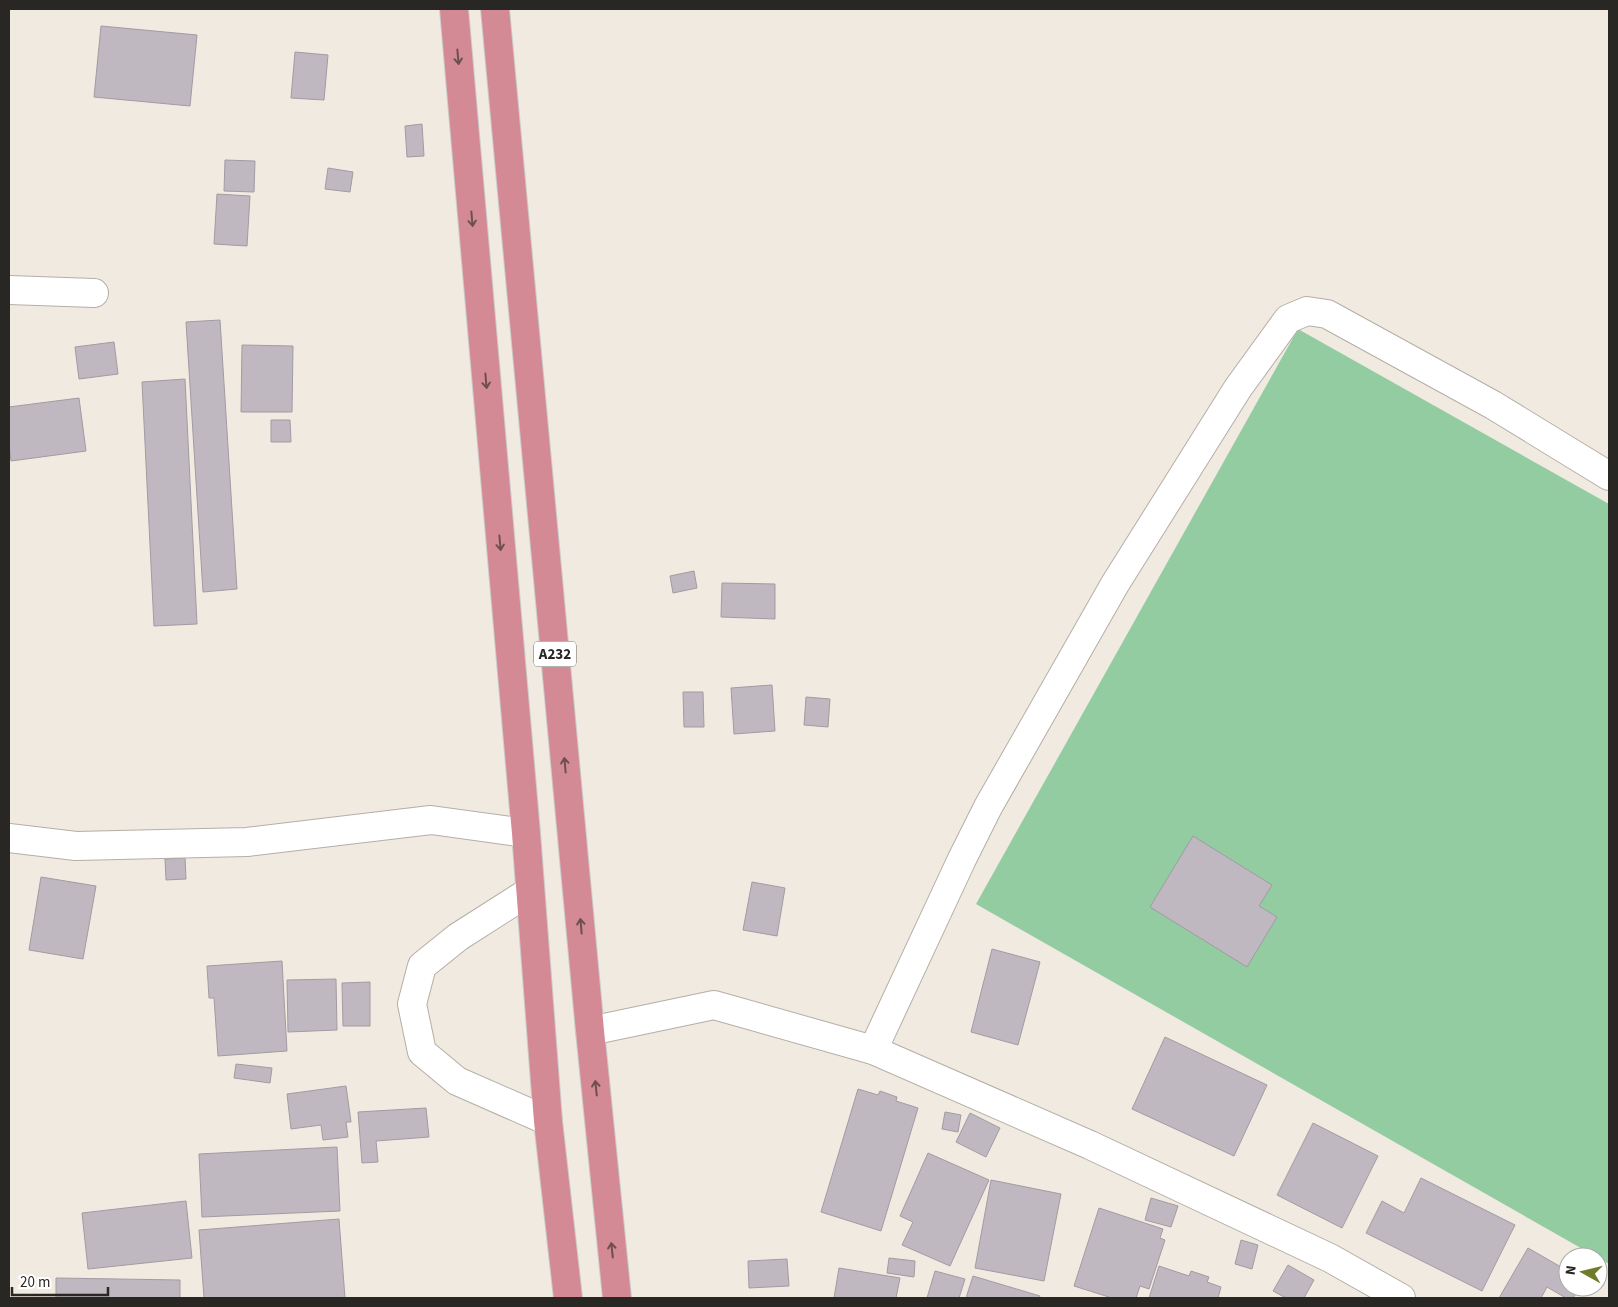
<svg xmlns="http://www.w3.org/2000/svg" width="1618" height="1307" font-family="'Source Sans 3',sans-serif">
	<rect width="100%" height="100%" fill="#f1eae1"/>
	<!-- green -->
	<path fill="#93cca1" d="M1298,329L1609,504V1264L976,904Z"/>
	<!-- building -->
	<g fill="#bfb8c1" stroke="#a19ba3">
		<path d="M101,26L197,35L190,106L94,97Z"/>
		<path d="M295,52L328,55L324,100L291,98Z"/>
		<path d="M422,124L424,156L407,157L405,126Z"/>
		<path d="M225,160L255,161L254,192L224,191Z"/>
		<path d="M328,168L353,172L350,192L325,189Z"/>
		<path d="M217,194L250,196L247,246L214,244Z"/>
		<path d="M220,320L237,589L203,592L186,322Z"/>
		<path d="M114,342L118,374L79,379L75,347Z"/>
		<path d="M242,345L293,346L292,412H241Z"/>
		<path d="M185,379L197,624L154,626L142,382Z"/>
		<path d="M79,398L86,451L11,461L9,445V407Z"/>
		<path d="M271,420H290L291,442H271Z"/>
		<path d="M694,571L697,588L673,593L670,576Z"/>
		<path d="M722,583L775,584V619L721,617Z"/>
		<path d="M772,685L775,731L734,734L731,688Z"/>
		<path d="M683,692H703L704,727H684Z"/>
		<path d="M806,697L830,699L828,727L804,725Z"/>
		<path d="M1193,836L1272,885L1259,906L1277,917L1247,967L1150,907Z"/>
		<path d="M185,858L186,879L166,880L165,859Z"/>
		<path d="M41,877L96,886L83,959L29,950Z"/>
		<path d="M752,882L785,888L777,936L743,930Z"/>
		<path d="M992,949L1040,962L1018,1045L971,1032Z"/>
		<path d="M282,961L287,1051L218,1056L214,998H209L207,966Z"/>
		<path d="M336,979L337,1030L288,1032L287,980Z"/>
		<path d="M370,982V1026H343L342,983Z"/>
		<path d="M1165,1037L1267,1085L1234,1156L1132,1109Z"/>
		<path d="M236,1064L272,1068L270,1083L234,1078Z"/>
		<path d="M346,1086L351,1122H346L348,1137L323,1140L321,1125L291,1129L287,1094Z"/>
		<path d="M858,1089L878,1095L880,1091L897,1097L896,1101L918,1108L881,1231L821,1212Z"/>
		<path d="M426,1108L429,1137L376,1141L378,1162L362,1163L358,1112Z"/>
		<path d="M945,1112L961,1115L958,1132L942,1129Z"/>
		<path d="M970,1113L1000,1128L986,1157L956,1142Z"/>
		<path d="M1313,1123L1378,1156L1342,1228L1277,1195Z"/>
		<path d="M337,1147L340,1211L202,1217L199,1154Z"/>
		<path d="M928,1153L989,1180L950,1266L902,1245L913,1222L900,1216Z"/>
		<path d="M1421,1178L1515,1225L1482,1291L1366,1233L1382,1201L1404,1213Z"/>
		<path d="M991,1180L1061,1194L1044,1281L975,1268Z"/>
		<path d="M1151,1198L1178,1206L1171,1227L1145,1220Z"/>
		<path d="M186,1201L192,1258L88,1269L82,1213Z"/>
		<path d="M1099,1208L1163,1229L1160,1238L1165,1240L1149,1289L1140,1286L1136,1298H1112L1074,1286Z"/>
		<path d="M339,1219L345,1298H204L199,1230Z"/>
		<path d="M1241,1240L1258,1245L1252,1269L1235,1264Z"/>
		<path d="M1528,1248L1568,1271V1287H1580L1573,1298H1566L1547,1287L1541,1298H1499Z"/>
		<path d="M889,1258L915,1261L914,1277L887,1273Z"/>
		<path d="M787,1259L789,1286L749,1288L748,1261Z"/>
		<path d="M1288,1265L1314,1280L1304,1298H1286L1273,1291Z"/>
		<path d="M1159,1266L1189,1276L1191,1271L1209,1277L1207,1282L1221,1287L1218,1298H1149Z"/>
		<path d="M839,1268L900,1278L896,1298H834Z"/>
		<path d="M935,1271L965,1279L959,1298H927Z"/>
		<path d="M973,1276L1040,1296L1039,1298H966Z"/>
		<path d="M56,1278L180,1280V1298H56Z"/>
	</g>
	<g fill="none" stroke-linecap="round" stroke-linejoin="round">
		<defs>
			<g id="minor">
				<path d="M9,290L94,293"/>
				<path d="M9,838L76,846L247,842L431,820L526,833"/>
				<path d="M530,891L458,937L422,966L412,1004L422,1052L457,1081L548,1121"/>
				<path d="M590,1031L714,1005L873,1050L1090,1145L1330,1258L1401,1298"/>
				<path d="M873,1050L962,859L988,807L1115,584L1238,388L1288,319L1307,311L1327,314L1493,405L1609,476"/>
			</g>
			<g id="highway">
				<path d="M454,9L526,833L548,1121L568,1298"/>
				<path d="M495,9L590,1031L617,1298"/>
			</g>
		</defs>
		<!-- minor casing -->
		<use href="#minor" stroke="#b5aea6" stroke-width="30"/>
		<!-- highway casing -->
		<use href="#highway" stroke="#cccbca" stroke-width="30"/>
		<!-- minor -->
		<use href="#minor" stroke="#fff" stroke-width="28"/>
		<!-- highway -->
		<use href="#highway" stroke="#d48a95" stroke-width="28"/>
	</g>
	<!-- one-way arrows -->
	<defs><path id="oneway-shaft" d="M-6 0H5M1.5-3L5.5 0L1.5 3" fill="none" stroke-width="1.6" stroke-linecap="round" stroke-linejoin="round" transform="scale(1.25)"/></defs>
	<g stroke="#6d4f51">
		<use href="#oneway-shaft" transform="translate(458 57) rotate(85)"/>
		<use href="#oneway-shaft" transform="translate(472 219) rotate(85)"/>
		<use href="#oneway-shaft" transform="translate(486 381) rotate(85)"/>
		<use href="#oneway-shaft" transform="translate(500 543) rotate(85)"/>
		<use href="#oneway-shaft" transform="translate(565 765) rotate(-95)"/>
		<use href="#oneway-shaft" transform="translate(581 926) rotate(-95)"/>
		<use href="#oneway-shaft" transform="translate(596 1088) rotate(-96)"/>
		<use href="#oneway-shaft" transform="translate(612 1250) rotate(-96)"/>
	</g>
	<g text-anchor="middle" stroke-width="4" stroke-linejoin="round" paint-order="stroke">
		<!-- shield labels -->
		<rect fill="#fff" stroke="#696865" stroke-width="1" x="534" y="641.5" width="42" height="25" rx="4"/>
		<g font-size="15" font-weight="bold" fill="#292723">
			<text x="555" y="659">A232</text>
		</g>
	</g>
	<!-- border -->
	<rect width="1618" height="1307" fill="none" stroke="#292723" stroke-width="20"/>
	<!-- north arrow -->
	<g transform="translate(1583 1272) rotate(278)"><circle r="24" fill="#ffffff" stroke="#a9a9a7"/>
	<path d="M0-4L9 19L0 12L-9 19Z" fill="#717c29"/>
	<text y="-8" font-size="14" font-weight="bold" text-anchor="middle" fill="#292723">N</text>
	</g>
	<!-- scale -->
	<path d="M12 1287v8h96v-8" fill="none" stroke="#292723" stroke-width="2.5"/>
	<text x="20" y="1287" font-size="15" fill="#292723" stroke="#ffffff" stroke-width="4" paint-order="stroke">20 m</text>
</svg>
